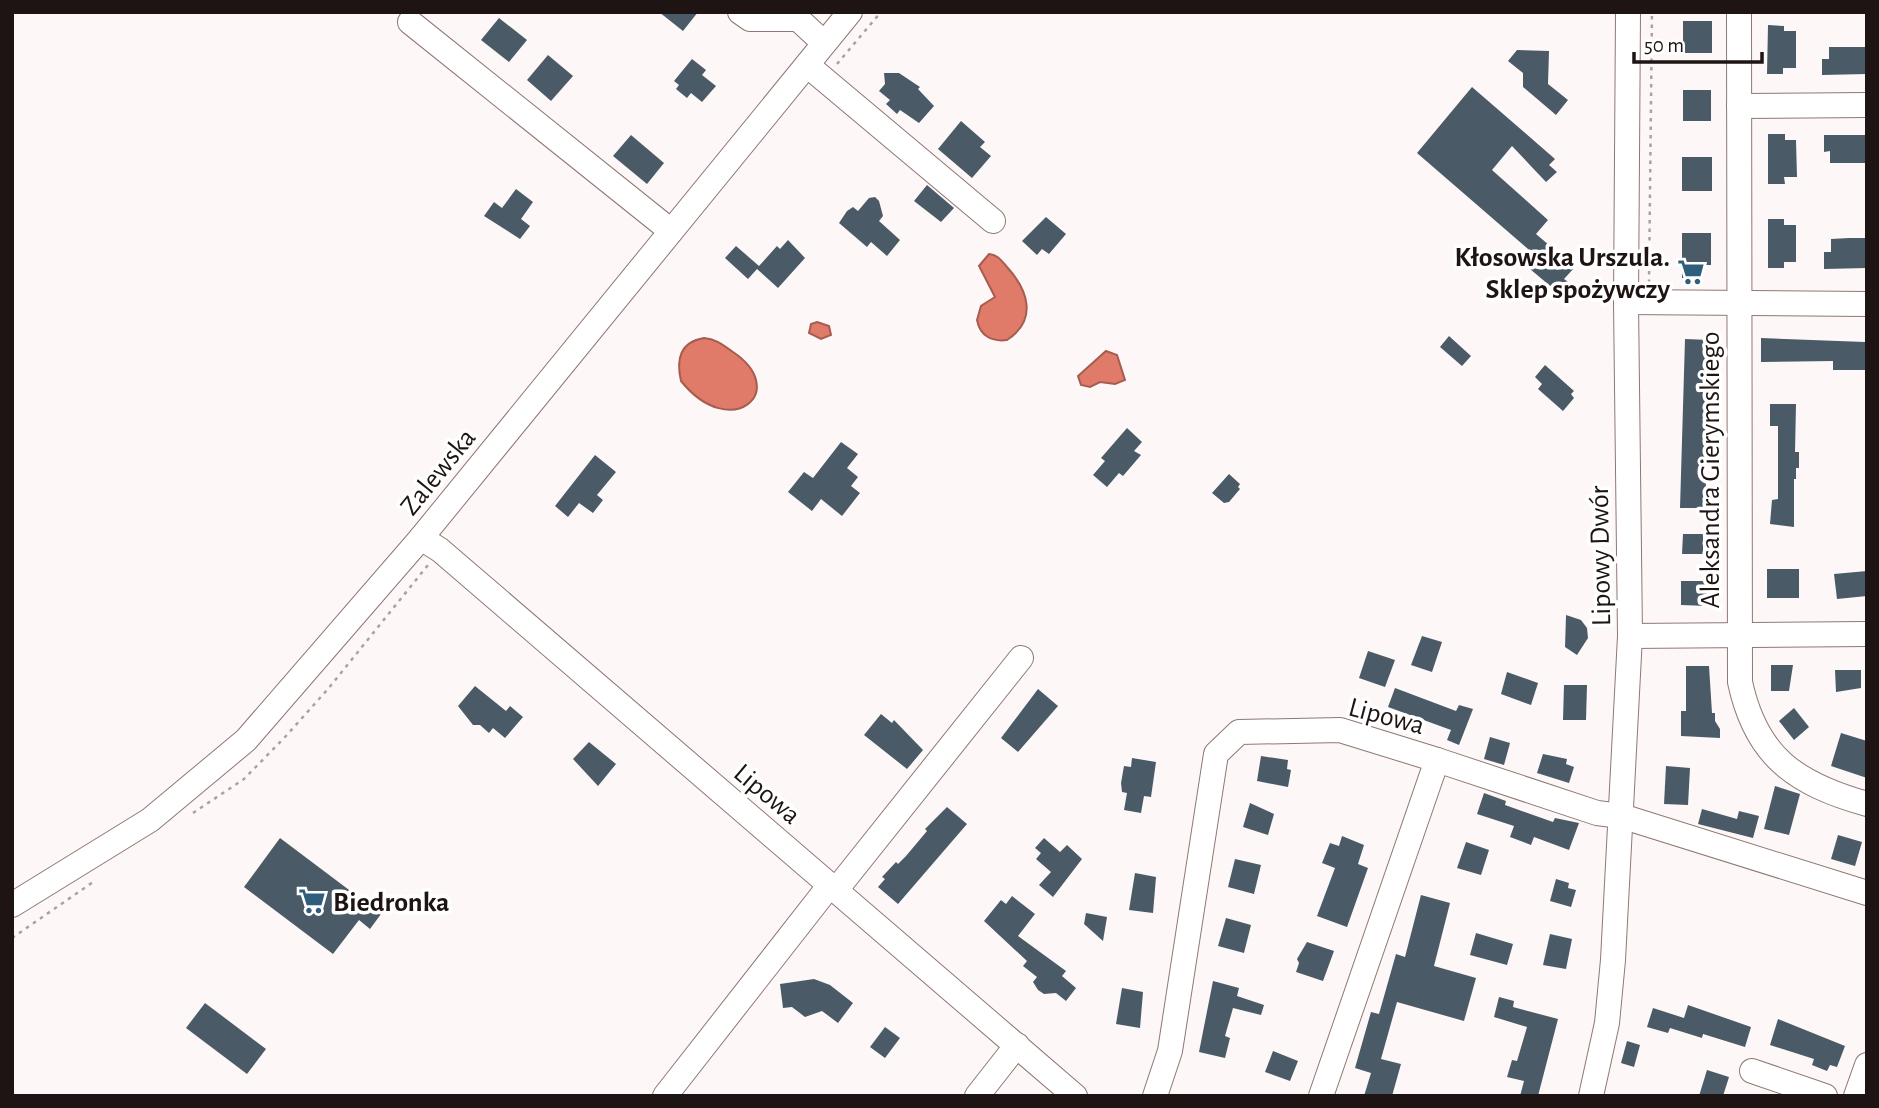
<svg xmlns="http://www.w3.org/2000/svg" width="1879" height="1108" font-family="'Alegreya Sans',sans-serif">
	<rect width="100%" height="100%" fill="#fdf8f7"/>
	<!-- water -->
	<g fill="#e07b6a" stroke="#a65c50" stroke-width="2">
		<path d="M989,254C998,255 1001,260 1007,267C1028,290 1038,320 1007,340C992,342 980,336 977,320L981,306L995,297L979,266Z"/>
		<path d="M817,322L829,326L831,335L821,339L809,333L811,324Z"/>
		<path d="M704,338C716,339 723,345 733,352C791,391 731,443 681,381C676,359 680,342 704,338Z"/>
		<path d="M1106,351L1117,355L1125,380L1115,384L1100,382L1090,387L1081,385L1078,376Z"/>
	</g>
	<!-- building -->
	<g fill="#4a5b67">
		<path d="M659,12H698L683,31Z"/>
		<path d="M499,18L527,40L509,62L481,40Z"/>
		<rect x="1683" y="21" width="29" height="32"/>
		<path d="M1768,25L1784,26V31H1796V68H1783V74H1767Z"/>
		<path d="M1829,47H1865L1867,74L1822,75V59H1829Z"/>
		<path d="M1517,50L1549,51L1548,84L1568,100L1556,115L1523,87V73L1508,61Z"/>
		<path d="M548,55L573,76L551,101L527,80Z"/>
		<path d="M692,59L706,70L702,75L716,86L702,102L691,93L687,98L676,89L679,85L674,81Z"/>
		<path d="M884,73H899L920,87L918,89L934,106L919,123L900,110L897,114L886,104L890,100L879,91L885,84Z"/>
		<path d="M1472,87L1555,159L1549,165L1557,172L1546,182L1512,146L1492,170L1548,220L1536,234L1575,267L1564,279L1571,284L1561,295L1524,264L1532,254L1528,249L1417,153Z"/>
		<rect x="1683" y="90" width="28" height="31"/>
		<path d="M961,121L985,142L980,147L991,156L972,178L938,149Z"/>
		<path d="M1768,134H1785V140H1796L1797,177H1784L1785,184H1768Z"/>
		<path d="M631,135L664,163L647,184L613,156Z"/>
		<path d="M1824,135H1867V163H1830V151L1824,152Z"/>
		<rect x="1682" y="157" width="30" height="34"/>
		<path d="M927,185L954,208L941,222L914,201Z"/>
		<path d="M516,189L533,202L521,219L530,226L520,239L484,216L494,202L502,208Z"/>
		<path d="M875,197L879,201L883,216L879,221L900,240L887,256L871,242L867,247L839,223L847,211L853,207L858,211L869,198Z"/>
		<path d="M1046,217L1066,234L1049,254L1042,249L1037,255L1022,241Z"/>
		<path d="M1768,219H1784V225H1796V262H1784V268H1768Z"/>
		<path d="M1682,233H1711V265H1700V278H1682Z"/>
		<path d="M1849,238H1867V268L1824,269V252H1831V239Z"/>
		<path d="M788,240L805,258L778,288L757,269L748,279L725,258L736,246L759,266L777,246L780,249Z"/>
		<path d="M1449,336L1471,356L1462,366L1440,347Z"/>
		<path d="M1761,338L1865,342V370H1833V361L1761,362Z"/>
		<path d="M1685,339L1710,340V362H1706L1705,401L1709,400L1708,464H1704L1708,508H1680Z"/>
		<path d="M1545,365L1574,391L1571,394L1574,398L1563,411L1538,389L1542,384L1535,377Z"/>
		<path d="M1770,404H1796L1795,452H1799V468H1796V479H1794V527L1770,524L1772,500L1778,499V426H1770Z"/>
		<path d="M1127,428L1142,442L1134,451L1141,455L1123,476L1119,473L1107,487L1093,475L1105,461L1101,458Z"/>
		<path d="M841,442L858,454L847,468L858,477L851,486L860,493L842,516L821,499L812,511L788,492L804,472L813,478Z"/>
		<path d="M595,455L616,472L597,495L603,500L593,513L579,503L568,517L555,506Z"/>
		<path d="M1229,474L1240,484L1238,487L1240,489L1229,502L1224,503L1212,493Z"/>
		<path d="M1683,534H1703V554H1682Z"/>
		<rect x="1767" y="569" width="32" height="29"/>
		<path d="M1867,571V596L1837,599L1834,574Z"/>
		<path d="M1681,581H1708V606L1681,605Z"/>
		<path d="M1566,615L1581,620L1587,628L1588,638L1577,655L1565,647Z"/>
		<path d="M1422,636L1442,642L1432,672L1411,665Z"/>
		<path d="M1368,651L1395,660L1385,687L1359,678Z"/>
		<path d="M1771,665H1793L1789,691H1771Z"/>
		<path d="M1686,666H1709L1712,713H1715V721L1720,729V738L1681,736V711H1686Z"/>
		<path d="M1835,670H1861V688L1836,692Z"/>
		<path d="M1507,672L1538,683L1531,705L1501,694Z"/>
		<path d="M1564,685H1587L1586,720H1563Z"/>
		<path d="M475,686L506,711L510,706L523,717L505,738L493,728L489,733L480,725H473L458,706Z"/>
		<path d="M1395,688L1456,711L1459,705L1473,709L1459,745L1447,740L1451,730L1388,707Z"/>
		<path d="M1038,689L1058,706L1018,752L1001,738Z"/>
		<path d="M1794,708L1809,727L1794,740L1779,721Z"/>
		<path d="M881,714L892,723L894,720L923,750L907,769L864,735Z"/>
		<path d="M1841,733L1867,741V778L1831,766Z"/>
		<path d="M1490,737L1510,743L1504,765L1484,759Z"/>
		<path d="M589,742L616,764L598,786L573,759Z"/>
		<path d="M1543,754L1567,759L1566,764L1574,767L1569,783L1537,773Z"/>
		<path d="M1261,756L1288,760L1287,769L1291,770L1288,787L1257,781Z"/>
		<path d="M1132,758L1156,762L1151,797L1144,796L1141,813L1124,810L1127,793L1122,792L1121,783L1124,766L1131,767Z"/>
		<path d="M1666,766L1690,768L1688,805L1664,804Z"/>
		<path d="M1775,786L1800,794L1789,835L1764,829Z"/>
		<path d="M1484,793L1506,801L1505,805L1553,822L1555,818L1579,823L1569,850L1534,837L1531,845L1510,837L1514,826L1477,814Z"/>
		<path d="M1250,803L1274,814L1268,835L1243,827Z"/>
		<path d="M947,807L967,824L898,904L878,887L885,879L882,877L896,862L898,864L906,856L927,831L925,829Z"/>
		<path d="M1702,809L1737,819L1739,811L1759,816L1753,838L1698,824Z"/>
		<path d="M1838,835L1862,842L1855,866L1831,859Z"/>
		<path d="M1342,836L1364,845L1358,864L1368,868L1347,927L1317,916L1335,868L1322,863L1330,843L1339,846Z"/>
		<path d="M280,838L381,914L370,929L359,920L333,954L244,887Z"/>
		<path d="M1044,838L1060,852L1067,845L1082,859L1053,897L1039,885L1051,872L1036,859L1041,853L1035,848Z"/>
		<path d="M1466,842L1489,850L1481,875L1457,868Z"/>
		<path d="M1235,859L1261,865L1254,894L1228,887Z"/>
		<path d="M1135,873L1156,877L1153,913L1129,910Z"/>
		<path d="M1556,879L1569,883L1568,888L1576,890L1571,907L1550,901Z"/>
		<path d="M1421,895L1450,903L1434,966L1476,978L1464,1021L1397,1002L1381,1059L1401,1064L1392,1096H1364L1371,1073L1355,1068L1371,1012L1379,1014L1396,954L1405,957Z"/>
		<path d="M1012,896L1035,914L1018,936L1066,971L1062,976L1076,988L1066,1001L1056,993L1044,994L1038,990L1033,982L1037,977L1023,966L1027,961L984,921L1001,900L1006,904Z"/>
		<path d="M1086,913L1107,917L1103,941L1084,924Z"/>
		<path d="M1226,918L1251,925L1244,953L1218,946Z"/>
		<path d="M1476,933L1513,944L1507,965L1470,955Z"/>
		<path d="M1550,934L1572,939L1566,969L1543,965Z"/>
		<path d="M1307,942L1334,951L1323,981L1296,972L1299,963L1297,959Z"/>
		<path d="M814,979L830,985L853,1003L838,1023L822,1011L805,1017L792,1007L783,1008L780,984Z"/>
		<path d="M1213,981L1239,988L1237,996L1264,1005L1261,1015L1233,1008L1225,1036L1230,1038L1225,1058L1199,1052Z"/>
		<path d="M1122,988L1143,992L1140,1028L1116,1024Z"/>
		<path d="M1499,997L1514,1001L1513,1007L1558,1019L1538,1096H1520L1524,1081L1507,1077L1512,1060L1517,1061L1527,1027L1494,1017Z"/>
		<path d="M205,1003L266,1049L247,1074L186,1028Z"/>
		<path d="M1688,1005L1751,1027L1745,1047L1703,1034L1702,1038L1670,1028L1668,1033L1647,1027L1653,1008L1684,1018Z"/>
		<path d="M1778,1019L1845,1046L1837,1067L1830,1065L1827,1071L1812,1065L1814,1059L1770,1045Z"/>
		<path d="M885,1027L900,1038L885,1058L870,1047Z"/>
		<path d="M1627,1041L1640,1045L1634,1067L1621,1063Z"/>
		<path d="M1273,1051L1298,1061L1290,1081L1265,1072Z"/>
		<path d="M1707,1070L1729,1077L1723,1096H1699Z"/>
	</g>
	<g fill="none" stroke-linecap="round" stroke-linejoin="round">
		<defs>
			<g id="minor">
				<path d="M740,12L750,19H798L824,43"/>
				<path d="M1739,12L1740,682C1756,757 1796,784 1867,804"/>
				<path d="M410,22L671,231"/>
				<path d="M807,65L993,221"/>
				<path d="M1739,106L1867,105"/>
				<path d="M1626,302L1867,304"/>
				<path d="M421,538L440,550L1075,1096"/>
				<path d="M1630,636L1867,634"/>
				<path d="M836,890L1021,658"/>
				<path d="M12,905L150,820L246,740L421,538L850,12"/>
				<path d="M1752,1071L1825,1096"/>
				<path d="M665,1096L830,885"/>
				<path d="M977,1096L1017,1045"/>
				<path d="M1155,1096L1170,1051L1216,754L1239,732L1340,730L1437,760"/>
				<path d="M1321,1096L1437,760L1597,813L1621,816L1867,893"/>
				<path d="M1591,1096L1607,1023L1613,960L1630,636L1626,302L1628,12"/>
				<path d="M1856,1096L1867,1065"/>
			</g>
		</defs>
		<!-- minor casing -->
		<use href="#minor" stroke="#8e7873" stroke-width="26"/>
		<!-- path -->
		<g stroke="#a9a2a1" stroke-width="2.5" stroke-dasharray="3.5 5" stroke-linecap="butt">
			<path d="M837,64L881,12"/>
			<path d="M1649,283L1652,12"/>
			<path d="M193,813L244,779L286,736L328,689L428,565"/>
			<path d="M12,938L96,880"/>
		</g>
		<!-- minor -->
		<use href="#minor" stroke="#fff" stroke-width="24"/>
	</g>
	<!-- icons -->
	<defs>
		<symbol id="supermarket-bare" viewBox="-9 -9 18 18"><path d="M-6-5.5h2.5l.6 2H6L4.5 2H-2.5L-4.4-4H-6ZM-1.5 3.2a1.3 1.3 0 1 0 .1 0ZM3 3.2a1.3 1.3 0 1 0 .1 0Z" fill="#2f5e7d" stroke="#fff" stroke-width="2.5" paint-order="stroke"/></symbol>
	</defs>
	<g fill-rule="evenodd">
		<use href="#supermarket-bare" x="1672" y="253" width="38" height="38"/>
		<use href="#supermarket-bare" x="293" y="882" width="38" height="38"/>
	</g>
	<g text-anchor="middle" stroke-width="7" stroke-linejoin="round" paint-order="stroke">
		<!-- poi labels -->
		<g font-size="28" font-weight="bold" fill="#1d1413" stroke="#fff" text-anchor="end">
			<text x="1670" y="266">Kłosowska Urszula.<tspan x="1670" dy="32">Sklep spożywczy</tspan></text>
			<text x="333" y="911" text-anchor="start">Biedronka</text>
		</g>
		<!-- street labels -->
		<g font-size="28" fill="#1d1413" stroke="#fff">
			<text transform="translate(1709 470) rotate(-90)" y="10">Aleksandra Gierymskiego</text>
			<text transform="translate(437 471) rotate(-51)" y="10">Zalewska</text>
			<text transform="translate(1599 556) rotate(-91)" y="10">Lipowy Dwór</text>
			<text transform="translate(1387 715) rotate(15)" y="10">Lipowa</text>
			<text transform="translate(768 793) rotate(40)" y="10">Lipowa</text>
		</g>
	</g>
	<!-- border -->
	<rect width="1879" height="1108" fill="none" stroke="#1d1413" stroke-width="28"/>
	<!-- scale -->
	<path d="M1634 52v10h128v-10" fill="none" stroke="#1d1413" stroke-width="3.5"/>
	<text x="1644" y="52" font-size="21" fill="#1d1413" stroke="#ffffff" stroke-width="5" paint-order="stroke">50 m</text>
</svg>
